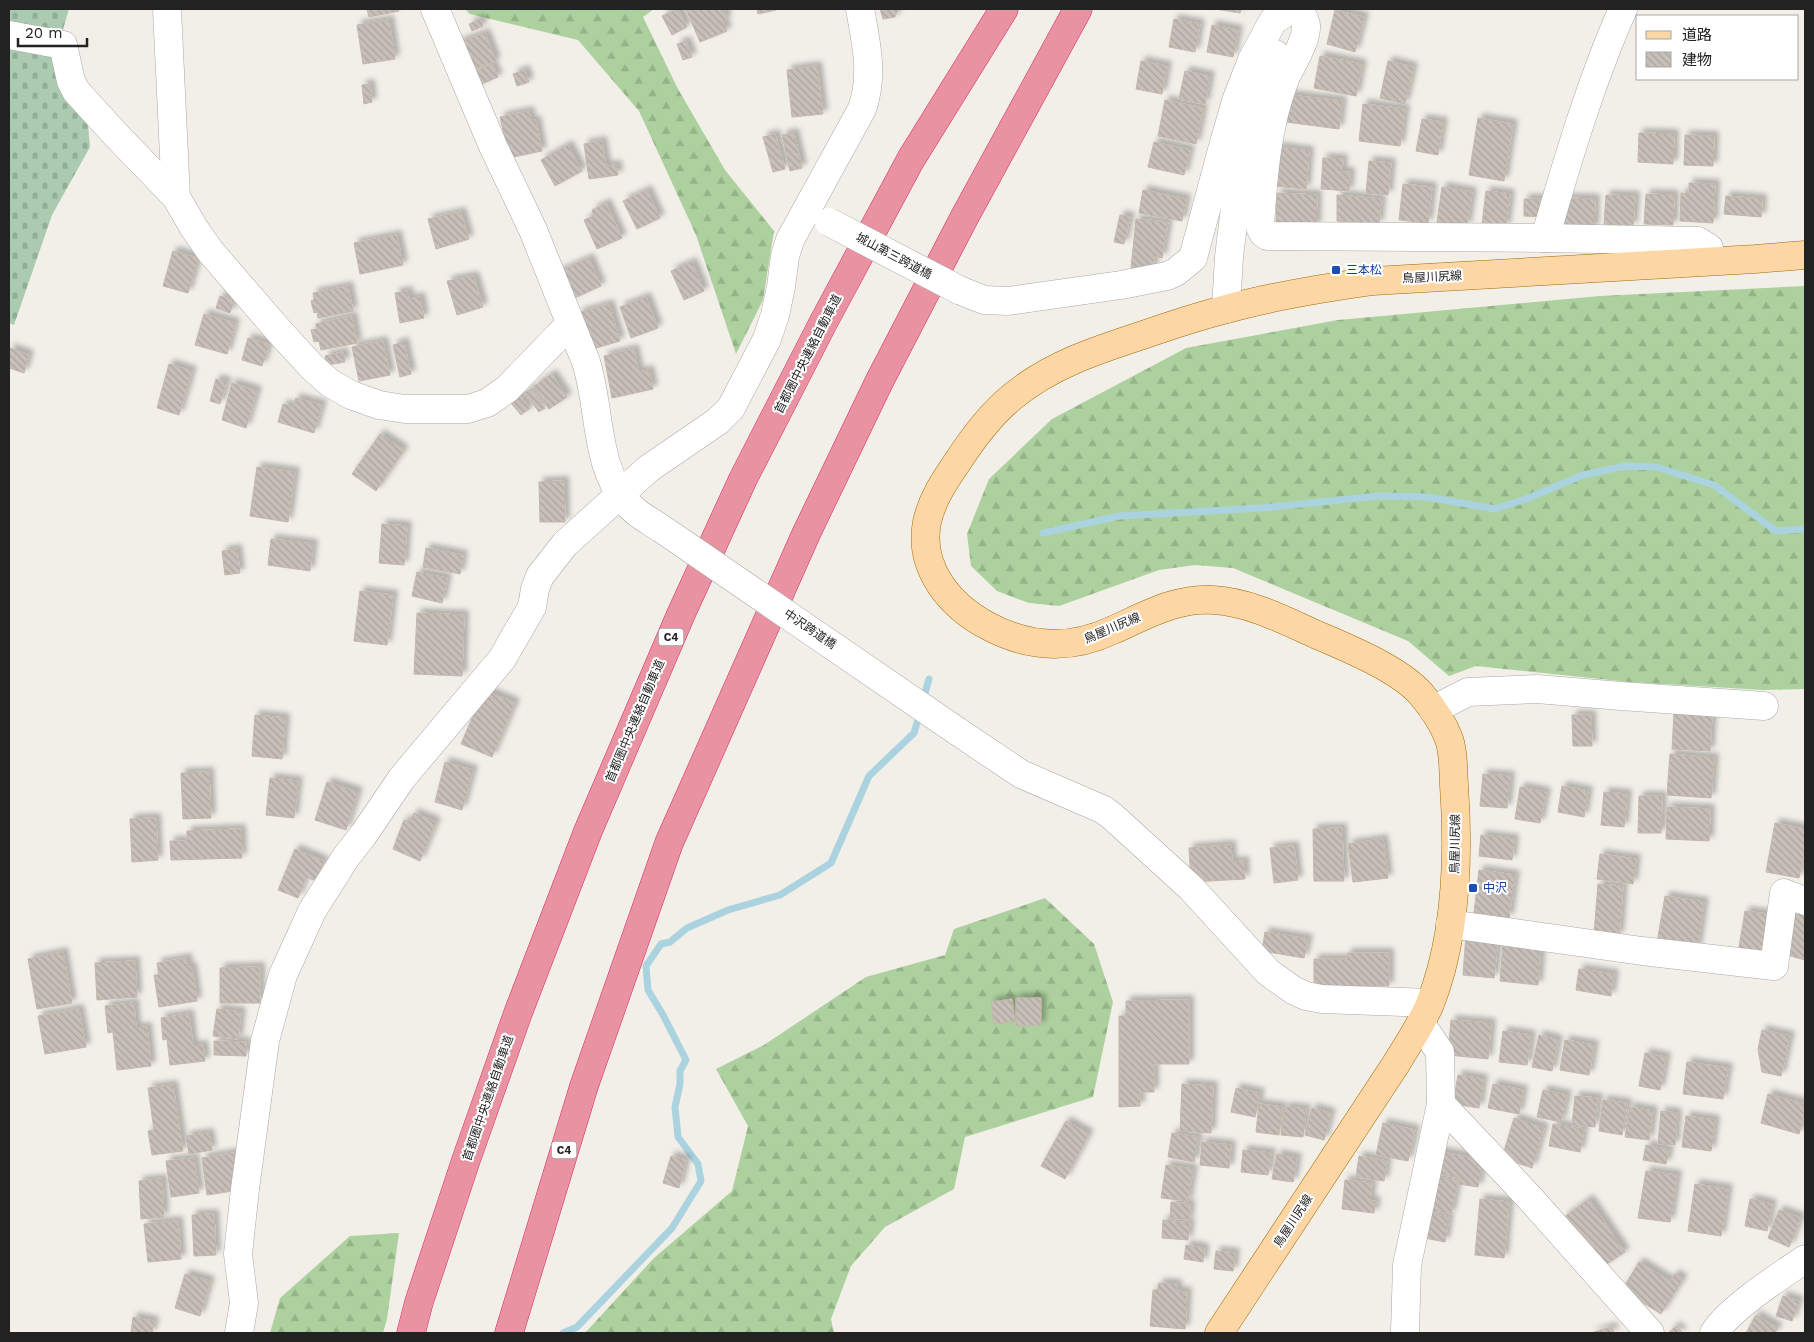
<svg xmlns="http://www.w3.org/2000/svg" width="1814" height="1342" font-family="'Work Sans','Noto Sans JP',sans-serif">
	<defs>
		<pattern id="forest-firs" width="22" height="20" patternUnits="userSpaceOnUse" patternTransform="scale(1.25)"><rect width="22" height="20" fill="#add19e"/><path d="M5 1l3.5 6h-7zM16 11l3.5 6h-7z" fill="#95b388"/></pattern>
		<pattern id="cemetery-stones" width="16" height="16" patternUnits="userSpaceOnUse" patternTransform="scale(1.25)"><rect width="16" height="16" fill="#aacbaf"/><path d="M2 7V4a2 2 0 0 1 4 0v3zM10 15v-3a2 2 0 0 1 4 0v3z" fill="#92ae96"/></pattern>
		<pattern id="building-back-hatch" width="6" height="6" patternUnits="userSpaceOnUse" patternTransform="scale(1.25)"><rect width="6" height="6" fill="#c7bfb8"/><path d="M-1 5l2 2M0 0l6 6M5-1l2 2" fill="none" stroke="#aba49e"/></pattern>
		<filter id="shadow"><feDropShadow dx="4.5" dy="-4.5" stdDeviation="2.5" flood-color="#0004"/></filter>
	</defs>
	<rect width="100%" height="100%" fill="#f2efe9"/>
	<!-- forest -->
	<g fill="url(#forest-firs)">
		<path d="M465,9H654L643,17L678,89L725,170L774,231L763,300L736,354L696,235L639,111L578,40L470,14Z"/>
		<path d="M1805,286V689L1763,690L1629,682L1476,666L1449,676L1408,641L1233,568L1195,565L1159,570L1059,606L1029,603L997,591L971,566L967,534L989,479L1052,419L1186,348L1338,320L1600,296Z"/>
		<path d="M1045,898L1094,944L1113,1002L1093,1097L965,1137L954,1189L885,1227L851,1266L831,1319L834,1333H585L654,1258L732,1191L748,1126L716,1069L764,1045L866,977L945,955L954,929Z"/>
		<path d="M399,1233L387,1319L383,1333H270L280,1298L350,1236Z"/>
	</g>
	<!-- cemetery -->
	<path fill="url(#cemetery-stones)" d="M9,9H69L57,50V80L88,125L90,147L52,215L14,325L9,323Z"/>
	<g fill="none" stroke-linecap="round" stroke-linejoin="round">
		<!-- stream -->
		<g stroke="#aad3df" stroke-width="7">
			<path d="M1043,533L1119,516L1262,508L1379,496L1427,497L1495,509L1526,499L1583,475L1625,466L1656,467L1714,485L1776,531L1805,529"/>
			<path d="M923,700L929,679"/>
			<path d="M563,1333L577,1327L672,1228L701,1181L698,1164L678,1137L675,1107L680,1084V1071L686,1060L663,1015L648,990L646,966L661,944L670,942L687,928L728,910L780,895L831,863L869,776L914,733L920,713"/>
		</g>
	</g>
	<!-- building -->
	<g fill="url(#building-back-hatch)" stroke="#c4b6ab" filter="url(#shadow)">
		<path d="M367,9H398L399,11L369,17Z"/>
		<path d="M678,9L687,27L672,35L662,16Z"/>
		<path d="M686,9H723L727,19L723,21L727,31L700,42Z"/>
		<path d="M757,9H775L776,10L758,14Z"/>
		<path d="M880,9H898L895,17L883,19Z"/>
		<path d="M1215,9H1241L1240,13Z"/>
		<path d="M1335,10L1364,17L1355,52L1327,44Z"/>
		<path d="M480,19L483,26L472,31L469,24Z"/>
		<path d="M1174,19L1200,24L1195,52L1169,47Z"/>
		<path d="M389,20L395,59L363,64L357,25Z"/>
		<path d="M1212,25L1238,30L1233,57L1207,52Z"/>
		<path d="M485,33L496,61L468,72L457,43Z"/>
		<path d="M686,41L692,57L683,60L677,44Z"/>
		<path d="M1320,56L1362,64L1356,96L1314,88Z"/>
		<path d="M1141,61L1167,66L1162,94L1136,89Z"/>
		<path d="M1388,61L1413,67L1405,104L1380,98Z"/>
		<path d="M492,64L498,77L475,87L469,74Z"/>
		<path d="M817,66L823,114L792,117L787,70Z"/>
		<path d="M525,70L529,82L517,86L513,74Z"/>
		<path d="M1185,71L1210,76L1205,104L1179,99Z"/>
		<path d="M370,84L372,102L364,104L362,85Z"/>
		<path d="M1289,95L1342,101L1339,129L1286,122Z"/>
		<path d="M1165,100L1203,108L1196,144L1158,136Z"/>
		<path d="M1363,104L1405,109L1400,146L1359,141Z"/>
		<path d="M529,111L531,121L536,120L542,151L509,158L500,117Z"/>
		<path d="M1478,118L1513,124L1504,181L1469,175Z"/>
		<path d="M1422,119L1443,122L1438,155L1416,151Z"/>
		<path d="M794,133L802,168L790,171L782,135Z"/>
		<path d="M1639,133L1674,134L1673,164L1638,162Z"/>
		<path d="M775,134L785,169L773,172L763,137Z"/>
		<path d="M1685,135L1714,136L1713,166L1684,165Z"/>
		<path d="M602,141L606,166L617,165L618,175L589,179L584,144Z"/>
		<path d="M1154,142L1190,150L1184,175L1148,167Z"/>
		<path d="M568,145L582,171L555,186L541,160Z"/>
		<path d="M1277,147L1309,151L1306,189L1273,186Z"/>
		<path d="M1323,158L1343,159L1342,172H1350L1349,191L1321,189Z"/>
		<path d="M1369,161L1391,163L1388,195L1366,193Z"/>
		<path d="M1689,183L1715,184L1713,223L1680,221L1681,193L1689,194Z"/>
		<path d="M1403,184L1432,187L1428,223L1399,220Z"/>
		<path d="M1442,187L1472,192L1467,226L1437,222Z"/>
		<path d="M647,190L660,218L637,229L623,201Z"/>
		<path d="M1143,190L1186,199L1182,221L1139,213Z"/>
		<path d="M1486,191L1510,194L1506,227L1482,224Z"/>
		<path d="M1277,193L1317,195L1316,227L1276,225Z"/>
		<path d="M1646,194L1674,195L1673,225L1644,224Z"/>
		<path d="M1337,195L1381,199L1379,224L1337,221Z"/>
		<path d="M1606,195L1635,196L1633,226L1604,224Z"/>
		<path d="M1726,196L1762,199L1761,217L1724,214Z"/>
		<path d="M1566,198L1595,199L1594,229L1565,228Z"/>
		<path d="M1524,199H1544V217L1524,216Z"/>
		<path d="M606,203L622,238L597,249L584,220L594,216L592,210Z"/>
		<path d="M461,212L469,239L436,249L428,219Z"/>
		<path d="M1120,215L1130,217L1124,244L1114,242Z"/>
		<path d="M1136,219L1168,222L1162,258L1154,256L1153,270L1131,268Z"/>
		<path d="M397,235L403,265L360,274L354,243Z"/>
		<path d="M173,251L198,258L188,293L163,286Z"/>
		<path d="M589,258L601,286L568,301L556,273Z"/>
		<path d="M692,262L704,291L684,300L671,271Z"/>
		<path d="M474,276L483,307L457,315L447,281Z"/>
		<path d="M348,286L353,311L318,318L317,312L314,313L311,301L314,300L313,293Z"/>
		<path d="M408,291L409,299L420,297L424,318L400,323L395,293Z"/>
		<path d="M220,296L234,300L230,313L216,308Z"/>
		<path d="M646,297L658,328L631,338L620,307Z"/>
		<path d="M609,304L620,341L589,350L578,313Z"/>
		<path d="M204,314L235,323L227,354L195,345Z"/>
		<path d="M352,316L357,343L321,350L319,341L314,342L311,330L317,329L316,324Z"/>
		<path d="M248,338L269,344L262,366L242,360Z"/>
		<path d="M383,341L390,375L359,381L352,347Z"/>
		<path d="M404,342L411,374L400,377L393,345Z"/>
		<path d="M10,348L29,355L24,373L9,368Z"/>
		<path d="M634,349L639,372L649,370L653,389L612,398L604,356Z"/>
		<path d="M343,352L345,362L327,365L325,356Z"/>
		<path d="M169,364L192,371L179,415L157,408Z"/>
		<path d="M552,374L567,397L549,409L534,386Z"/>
		<path d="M216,379L227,382L220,404L210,401Z"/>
		<path d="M232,383L257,391L246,428L222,420Z"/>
		<path d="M531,388L545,408L539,412L525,393Z"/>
		<path d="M519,394L530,408L521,415L510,402Z"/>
		<path d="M296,398L322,405L314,433L278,422L283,404L293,407Z"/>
		<path d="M380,434L404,450L376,491L352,474Z"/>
		<path d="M257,467L295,472L288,522L250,516Z"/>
		<path d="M564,481L565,522H540L539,482Z"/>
		<path d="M382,524L407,526L404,565L379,563Z"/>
		<path d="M271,539L313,544L310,571L268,565Z"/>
		<path d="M426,548L463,555L460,574L423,567Z"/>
		<path d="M237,549L240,573L225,575L222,551Z"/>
		<path d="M417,572L447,578L442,603L412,596Z"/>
		<path d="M360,591L393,595L387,645L354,641Z"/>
		<path d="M417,613L464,615L462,676L414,674Z"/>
		<path d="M484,690L515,703L492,757L461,744Z"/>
		<path d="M1674,713L1712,715L1710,751L1672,749Z"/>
		<path d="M255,715L285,718L282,759L252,756Z"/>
		<path d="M1572,715H1591L1592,746H1573Z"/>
		<path d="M1670,754L1714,758L1711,798L1667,795Z"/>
		<path d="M445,762L473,770L462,810L435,802Z"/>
		<path d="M209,772L211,818L183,819L181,773Z"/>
		<path d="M1483,774L1510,776L1507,808L1480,806Z"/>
		<path d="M270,778L298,781L294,818L266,815Z"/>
		<path d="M327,782L358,792L346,830L315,820Z"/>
		<path d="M1562,786L1588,791L1584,817L1558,812Z"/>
		<path d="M1520,787L1546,792L1540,823L1515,819Z"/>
		<path d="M1604,792L1627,794L1624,827L1601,825Z"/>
		<path d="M1639,796H1662L1661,833H1638Z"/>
		<path d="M1667,807L1710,809L1709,841L1666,839Z"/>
		<path d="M414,813L436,822L420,861L393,849L404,820L410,822Z"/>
		<path d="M156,818L158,860L132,862L130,819Z"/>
		<path d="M1775,823L1805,829V847L1799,878L1766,872Z"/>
		<path d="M1342,828L1344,881H1314L1313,829Z"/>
		<path d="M241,829L242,858L171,860L170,841H187V831Z"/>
		<path d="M1481,835L1514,839L1512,860L1479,856Z"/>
		<path d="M1383,839L1388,878L1353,882L1348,844Z"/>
		<path d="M1231,845L1232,862L1244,861L1245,879L1191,882L1189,848Z"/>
		<path d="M1294,846L1298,880L1274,883L1270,848Z"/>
		<path d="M295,849L324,861L316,881L306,877L298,898L278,890Z"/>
		<path d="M1600,854L1636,859L1633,884L1597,879Z"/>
		<path d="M1479,870L1515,875L1509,918L1474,913Z"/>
		<path d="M1598,884L1623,886L1619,936L1594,934Z"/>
		<path d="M1665,896L1704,902L1697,949L1657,943Z"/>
		<path d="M1796,907L1805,910V960L1783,954Z"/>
		<path d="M1745,911L1774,915L1767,958L1738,953Z"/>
		<path d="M1265,932L1308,939L1304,958L1262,951Z"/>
		<path d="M1466,934L1498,937L1494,978L1463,975Z"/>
		<path d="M1503,943L1541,946L1538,985L1500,981Z"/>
		<path d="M63,952L72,1003L37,1009L28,959Z"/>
		<path d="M1347,953H1389V986H1314V959H1347Z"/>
		<path d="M187,958L188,967H192L197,1001L159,1007L154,975H159L157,963Z"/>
		<path d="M135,961L137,997L97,1000L95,963Z"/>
		<path d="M260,967V1003H220V968Z"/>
		<path d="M1579,969L1614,974L1611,996L1576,990Z"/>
		<path d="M1016,998H1041V1025L1016,1026Z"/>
		<path d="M1012,999L1015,1021L994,1024L991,1002Z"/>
		<path d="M1189,1000V1064H1154V1092H1140V1106L1119,1107V1016H1126V1001Z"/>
		<path d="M134,1003L136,1028L147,1027L151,1066L117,1070L113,1032L108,1033L105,1006Z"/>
		<path d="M79,1009L86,1047L45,1054L38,1016Z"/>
		<path d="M217,1009L241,1012L238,1039L213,1036Z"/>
		<path d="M189,1014L193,1046L203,1045L205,1061L170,1065L167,1039L163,1040L161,1018Z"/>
		<path d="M1451,1020L1491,1023L1488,1059L1448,1055Z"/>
		<path d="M1762,1030L1790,1036L1781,1076L1762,1072L1758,1049Z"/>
		<path d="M1503,1031L1531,1035L1527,1065L1499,1062Z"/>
		<path d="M1539,1035L1558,1040L1552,1071L1532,1067Z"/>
		<path d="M1565,1040L1594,1045L1589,1075L1560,1070Z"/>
		<path d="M214,1041L246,1042V1056L214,1055Z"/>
		<path d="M1645,1053L1666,1057L1660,1090L1639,1086Z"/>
		<path d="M1687,1062L1728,1068L1723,1099L1683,1094Z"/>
		<path d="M1458,1075L1483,1079L1479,1108L1453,1104Z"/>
		<path d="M1182,1084L1213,1086L1211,1133L1180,1131Z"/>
		<path d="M1493,1084L1523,1090L1519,1114L1488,1108Z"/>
		<path d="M173,1085L183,1151L152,1155L148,1131L154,1130L148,1088Z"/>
		<path d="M1236,1088L1260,1093L1255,1117L1231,1112Z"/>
		<path d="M1543,1090L1567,1095L1561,1122L1537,1117Z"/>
		<path d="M1768,1094L1805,1104V1111L1799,1134L1761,1123Z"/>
		<path d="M1575,1096L1598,1098L1595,1127L1572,1125Z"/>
		<path d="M1603,1100L1627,1103L1622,1135L1599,1131Z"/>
		<path d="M1259,1104L1282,1107L1279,1135L1256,1132Z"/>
		<path d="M1285,1107L1306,1109L1303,1137L1281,1135Z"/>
		<path d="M1630,1107L1653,1111L1649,1140L1625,1137Z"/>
		<path d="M1312,1108L1331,1113L1324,1140L1305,1135Z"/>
		<path d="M1661,1111L1677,1113L1675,1145L1658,1144Z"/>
		<path d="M1686,1116L1715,1120L1711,1151L1682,1147Z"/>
		<path d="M1514,1118L1544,1128L1532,1168L1502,1158Z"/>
		<path d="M1066,1121L1089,1134L1065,1179L1041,1166Z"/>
		<path d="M1383,1123L1415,1130L1408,1161L1376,1155Z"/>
		<path d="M1553,1124L1584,1129L1580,1152L1549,1146Z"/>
		<path d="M209,1133L212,1150L189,1154L186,1136Z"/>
		<path d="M1172,1133L1198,1137L1194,1162L1168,1157Z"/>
		<path d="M1202,1142L1231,1145L1229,1168L1200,1165Z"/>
		<path d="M1646,1145L1669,1150L1666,1164L1643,1160Z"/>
		<path d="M1243,1150L1271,1153L1268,1175L1241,1172Z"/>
		<path d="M1437,1151L1479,1159L1477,1166L1482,1167L1478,1187L1459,1184L1460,1178L1433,1173Z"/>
		<path d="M234,1153L239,1190L207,1195L202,1158Z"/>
		<path d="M1277,1154L1297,1158L1293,1182L1272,1179Z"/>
		<path d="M671,1156L686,1160L679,1188L663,1183Z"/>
		<path d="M1359,1156L1387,1161L1384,1181L1356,1177Z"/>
		<path d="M194,1158L199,1193L171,1197L166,1161Z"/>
		<path d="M1166,1165L1193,1169L1188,1201L1161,1198Z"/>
		<path d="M1646,1171L1677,1175L1670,1222L1638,1218Z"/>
		<path d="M1432,1176L1458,1180L1451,1214L1426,1210Z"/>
		<path d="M162,1179L164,1217L141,1219L139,1181Z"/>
		<path d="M1345,1180L1372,1183L1370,1201H1376L1374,1213L1342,1209Z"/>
		<path d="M1695,1184L1728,1189L1721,1236L1688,1231Z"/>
		<path d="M1480,1199L1509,1202L1504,1258L1475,1255Z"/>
		<path d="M1589,1199L1625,1252L1598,1270L1563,1218Z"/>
		<path d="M1750,1199L1772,1204L1767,1231L1745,1226Z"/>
		<path d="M1171,1202L1190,1204L1189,1220L1170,1218Z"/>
		<path d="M1779,1210L1801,1218L1789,1247L1768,1238Z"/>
		<path d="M1423,1212L1449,1217L1445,1242L1419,1237Z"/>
		<path d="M214,1214L216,1255L194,1256L192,1215Z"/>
		<path d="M1163,1220L1190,1223L1188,1240L1162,1238Z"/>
		<path d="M178,1221L181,1259L148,1262L144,1224Z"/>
		<path d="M1186,1245L1204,1248L1203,1262L1184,1259Z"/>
		<path d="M1216,1251L1235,1253L1233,1271L1214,1269Z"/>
		<path d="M1639,1262L1670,1281L1675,1274L1683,1279L1661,1314L1622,1290Z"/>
		<path d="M185,1274L210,1281L200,1316L175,1308Z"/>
		<path d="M1159,1283L1177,1284V1291L1187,1292L1185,1329L1150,1326L1153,1290H1158Z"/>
		<path d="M1783,1296L1799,1301L1792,1321L1776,1316Z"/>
		<path d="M1756,1315L1778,1328L1775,1333H1746Z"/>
		<path d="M133,1317L154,1321L152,1333H131Z"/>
		<path d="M1676,1326L1683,1333H1668Z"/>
		<path d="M1612,1327L1614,1333H1591L1604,1329Z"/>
	</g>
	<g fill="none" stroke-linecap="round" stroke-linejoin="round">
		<defs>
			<g id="minor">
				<path d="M167,9L176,197"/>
				<path d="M435,9L493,146L533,230L586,362C601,408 594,471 631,507C639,516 652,522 662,529"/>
				<path d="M1299,9C1301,14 1306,20 1306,26C1307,41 1291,65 1285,79C1267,125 1263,178 1260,227L1263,233L1267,236L1545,238L1698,241L1709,248L1711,261"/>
				<path d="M9,35L63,45L71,81L76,91L117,136L176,197L194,228L210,251L279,331L313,368L330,383L351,395L379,405L405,409H468L487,403L507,389L570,324"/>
				<path d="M1545,238C1567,162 1591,81 1623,9"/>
				<path d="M959,290L984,300L1008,301L1121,285L1167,276L1176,272L1193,258L1222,150L1236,101L1252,60L1273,21L1291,9"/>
				<path d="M1226,309L1229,257L1237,191L1250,124L1275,54"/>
				<path d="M1433,710L1468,692L1537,689L1621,696L1764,706"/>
				<path d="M957,731L1021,774L1104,810L1113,817L1191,888L1268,972L1293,990L1306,996L1322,999L1430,1003"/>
				<path d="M1450,924L1642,951L1774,966L1784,893L1805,901"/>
				<path d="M1441,1104L1528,1196L1650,1333"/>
				<path d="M239,1333L244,1303L238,1254L245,1189L265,1041L283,975L312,911L346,857L364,834L402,778L502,659L532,607L535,589L540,576L565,544L648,469L718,421L731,408L767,339L775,315L781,287L785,256L790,240L862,109C874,76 866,42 860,9"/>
				<path d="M1405,1333L1407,1265L1441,1104L1440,1052L1421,1024"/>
				<path d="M1714,1333C1731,1307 1779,1277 1805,1259"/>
			</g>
			<path id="major" d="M1219,1333L1396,1064C1408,1044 1421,1025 1430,1004C1456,938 1459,855 1454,785C1453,770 1454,753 1449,739C1443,723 1432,707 1421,694C1399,669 1346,647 1315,634C1284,620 1249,602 1214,600C1177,597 1145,616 1113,630C1071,650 1029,648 988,626C950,606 918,568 927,522C932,499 945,480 958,461C973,438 991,414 1012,397C1050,365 1097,350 1143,335C1169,326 1196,317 1223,310C1272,296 1323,288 1373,281L1755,259L1805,255"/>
			<g id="highway">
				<path d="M411,1333L419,1302L466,1160L518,1013L588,831L681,614L743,479L823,323L911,159L1004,9"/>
				<path d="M509,1333L584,1086L669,843L806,534L879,382L964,218L1078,9"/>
			</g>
		</defs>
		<!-- minor casing -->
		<use href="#minor" stroke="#a9a9a9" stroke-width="29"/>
		<!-- major casing -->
		<use href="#major" stroke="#a06b00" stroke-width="29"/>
		<!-- highway casing -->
		<use href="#highway" stroke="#dc2a67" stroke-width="29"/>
		<!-- minor -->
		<use href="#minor" stroke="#fff" stroke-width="28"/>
		<!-- major -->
		<use href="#major" stroke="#fcd6a4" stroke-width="28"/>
		<!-- highway -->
		<use href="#highway" stroke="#e892a2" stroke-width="28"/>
		<defs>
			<g id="minor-bridge">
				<path d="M829,222L959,290"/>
				<path d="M662,529L957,731"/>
			</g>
		</defs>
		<!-- minor-bridge casing -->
		<use href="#minor-bridge" stroke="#a9a9a9" stroke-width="29" stroke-linecap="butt"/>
		<!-- minor-bridge -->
		<use href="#minor-bridge" stroke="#fff" stroke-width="28"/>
	</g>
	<!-- markers -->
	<g fill="#1a4fb4" stroke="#fff" stroke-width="2">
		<rect x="1331" y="265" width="10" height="10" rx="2.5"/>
		<rect x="1468" y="883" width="10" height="10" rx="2.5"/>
	</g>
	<g text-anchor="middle" stroke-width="4" stroke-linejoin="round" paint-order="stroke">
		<!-- shield labels -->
		<g fill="#fff" stroke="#646464" stroke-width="1">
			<rect x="658.5" y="628.5" width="25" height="17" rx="4"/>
			<rect x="551.5" y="1141.5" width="25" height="17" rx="4"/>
		</g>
		<g font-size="11" font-weight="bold" fill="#222">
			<text x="671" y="641">C4</text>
			<text x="564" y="1154">C4</text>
		</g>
		<!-- street labels -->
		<g font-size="12" fill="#222" stroke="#fff">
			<text transform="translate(894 256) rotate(28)" y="4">城山第三跨道橋</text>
			<text transform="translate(1432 277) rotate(-3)" y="4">鳥屋川尻線</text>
			<text transform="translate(808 354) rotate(-63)" y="4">首都圏中央連絡自動車道</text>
			<text transform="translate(1112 628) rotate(-23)" y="4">鳥屋川尻線</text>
			<text transform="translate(810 629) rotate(34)" y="4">中沢跨道橋</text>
			<text transform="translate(635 721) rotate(-67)" y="4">首都圏中央連絡自動車道</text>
			<text transform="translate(1455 844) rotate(-89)" y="4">鳥屋川尻線</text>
			<text transform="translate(488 1098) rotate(-71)" y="4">首都圏中央連絡自動車道</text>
			<text transform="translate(1293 1221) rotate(-57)" y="4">鳥屋川尻線</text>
		</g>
		<!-- transit labels -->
		<g font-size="12" fill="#164399" stroke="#fff" text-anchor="start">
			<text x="1346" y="274">三本松</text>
			<text x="1483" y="892">中沢</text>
		</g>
	</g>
	<!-- border -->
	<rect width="1814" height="1342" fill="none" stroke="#222222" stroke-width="20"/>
	<!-- legend -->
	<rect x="1636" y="15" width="162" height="65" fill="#ffffff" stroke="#a7a7a7"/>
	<rect x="1646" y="31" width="25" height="8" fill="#fcd6a4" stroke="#a7a7a7"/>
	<text x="1682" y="40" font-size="15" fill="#222222">道路</text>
	<rect x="1646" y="52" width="25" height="15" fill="url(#building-back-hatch)" stroke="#a7a7a7"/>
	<text x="1682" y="65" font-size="15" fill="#222222">建物</text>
	<!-- scale -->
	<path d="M18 38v8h69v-8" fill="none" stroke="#222222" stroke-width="2.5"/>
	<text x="25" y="38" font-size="15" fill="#222222" stroke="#ffffff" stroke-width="4" paint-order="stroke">20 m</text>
</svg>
